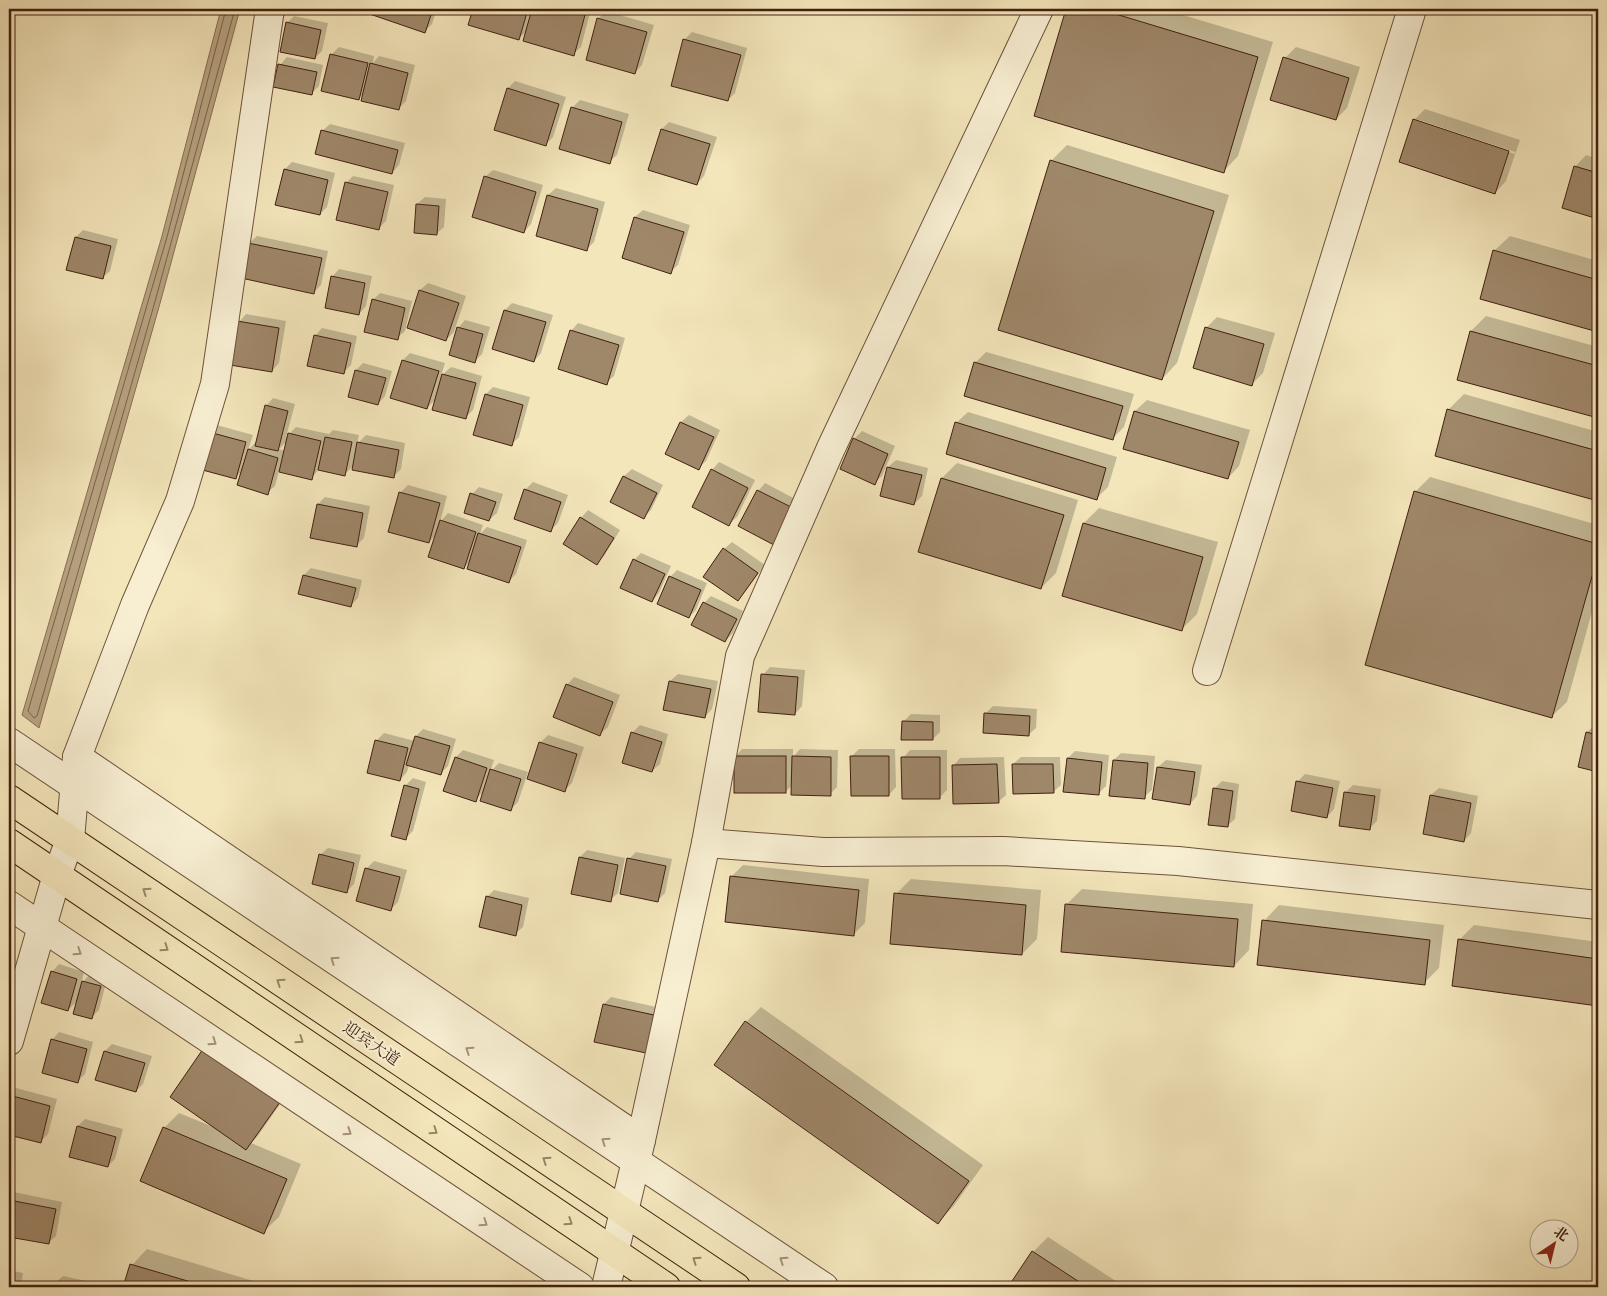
<svg xmlns="http://www.w3.org/2000/svg" width="1607" height="1296" font-family="'IM FELL French Canon','Noto Serif SC',serif">
	<rect width="100%" height="100%" fill="#f4e6bb"/>
	<filter id="stains"><feTurbulence type="fractalNoise" baseFrequency=".004" numOctaves="4"/><feColorMatrix values="0 0 0 0 .2 0 0 0 0 .09 0 0 0 0 .02 0 0 0 .5 -.17"/></filter>
	<radialGradient id="worn" r=".72"><stop offset=".6" stop-color="#630" stop-opacity="0"/><stop offset="1" stop-color="#630" stop-opacity=".3"/></radialGradient>
	<!-- water -->
	<path fill="#b7a381" stroke="#886f54" d="M221,9H240L159,307L39,728L22,715L162,236Z"/>
	<!-- shadow -->
	<g fill="#0003" fill-rule="evenodd">
		<path d="M363,9H437L432,24L425,31L362,10Z"/>
		<path d="M474,9H591L581,47L573,54L528,30L518,39L469,24Z"/>
		<path d="M1068,9H1163L1273,42L1238,156L1223,172L1036,115Z"/>
		<path d="M606,11L654,25L642,65L635,73L598,19Z"/>
		<path d="M294,16L328,23L322,51L315,58L287,23Z"/>
		<path d="M692,32L747,48L735,93L728,100L684,40Z"/>
		<path d="M339,47L374,56L373,63L379,56L415,65L406,101L399,108L365,93L358,99L331,55Z"/>
		<path d="M1296,47L1360,67L1347,108L1336,119L1285,58Z"/>
		<path d="M287,57L323,65L319,86L311,94L280,65Z"/>
		<path d="M515,81L566,97L553,137L546,144L496,129L508,88Z"/>
		<path d="M580,100L629,114L617,155L609,162L561,148L573,107Z"/>
		<path d="M1425,109L1520,140L1506,181L1495,193L1414,120ZM1419,120L1515,152V154L1419,123Z"/>
		<path d="M669,122L717,137L704,176L697,184L662,129Z"/>
		<path d="M330,124L405,143L399,165L392,173L322,131Z"/>
		<path d="M1067,145L1229,195L1177,363L1162,379L1000,329L1052,160Z"/>
		<path d="M1586,155L1598,159V217L1564,208L1575,167Z"/>
		<path d="M292,162L335,173L327,207L320,214L285,169Z"/>
		<path d="M493,170L543,185L531,224L524,232L485,177Z"/>
		<path d="M353,176L394,185L386,221L379,228L346,183Z"/>
		<path d="M556,188L605,202L594,242L587,249L548,195Z"/>
		<path d="M425,197L446,199L444,227L436,234L417,204Z"/>
		<path d="M643,210L690,225L678,265L670,272L635,217Z"/>
		<path d="M83,230L118,239L110,271L102,278L76,237Z"/>
		<path d="M257,236L328,251L321,285L314,292L249,243Z"/>
		<path d="M1510,236L1598,261V331L1481,298L1494,251Z"/>
		<path d="M339,269L372,276L366,306L359,314L332,277Z"/>
		<path d="M428,283L466,296L454,332L446,340L408,327L420,290Z"/>
		<path d="M380,293L412,301L405,331L397,338L373,300Z"/>
		<path d="M512,303L553,315L541,353L534,361L505,310Z"/>
		<path d="M246,314L286,321L279,363L272,371L239,322Z"/>
		<path d="M1486,316L1598,347V417L1458,379L1471,331Z"/>
		<path d="M1217,317L1275,333L1263,373L1252,384L1206,328Z"/>
		<path d="M465,320L490,327L482,354L475,361L458,328Z"/>
		<path d="M578,323L625,338L614,376L606,383L571,331Z"/>
		<path d="M322,328L357,336L351,365L344,372L315,336Z"/>
		<path d="M986,352L1134,394L1124,427L1113,438L975,363Z"/>
		<path d="M410,353L445,363L441,376L451,367L482,376L473,410L465,418L437,398L427,408L403,360Z"/>
		<path d="M363,363L392,371L385,396L378,404L356,370Z"/>
		<path d="M493,387L530,397L519,437L512,444L486,394Z"/>
		<path d="M1464,394L1598,432V500L1436,455L1448,410Z"/>
		<path d="M273,398L295,404L286,437L296,427L329,434L333,430L359,435L357,444L366,435L405,443L401,469L393,477L354,465L345,474L319,469L311,479L279,471L275,486L267,493L242,471L235,478L196,467L213,424L253,435L248,450L256,442L266,406ZM288,440L285,451L279,449Z"/>
		<path d="M1147,400L1250,430L1239,466L1228,478L1135,411Z"/>
		<path d="M968,412L1117,457L1108,487L1096,499L956,423Z"/>
		<path d="M689,415L720,430L706,461L698,468L667,454L681,422Z"/>
		<path d="M862,431L895,446L882,476L874,483L854,439Z"/>
		<path d="M896,460L928,468L922,496L914,504L881,496L888,467Z"/>
		<path d="M719,462L755,480L737,517L729,524L712,470Z"/>
		<path d="M957,463L1078,500L1056,573L1041,588L920,551L942,478Z"/>
		<path d="M632,469L663,485L651,510L643,518L611,501L624,476Z"/>
		<path d="M1430,477L1598,525V590L1567,702L1551,717L1415,492Z"/>
		<path d="M533,482L568,495L558,523L550,531L525,490Z"/>
		<path d="M765,483L799,501L781,536L758,491Z"/>
		<path d="M408,485L447,496L440,522L448,513L483,525L480,534L487,527L527,540L516,574L508,582L471,560L464,568L436,535L429,542L400,493Z"/>
		<path d="M479,487L503,494L497,513L489,520L472,494Z"/>
		<path d="M325,497L370,506L364,538L356,546L318,504Z"/>
		<path d="M1099,508L1218,542L1197,614L1182,629L1064,596L1084,523Z"/>
		<path d="M588,510L620,530L604,556L597,563L581,518Z"/>
		<path d="M732,542L765,565L745,592L738,600L724,549Z"/>
		<path d="M641,553L671,566L659,593L652,601L634,560Z"/>
		<path d="M311,568L362,580L358,598L351,605L300,593L304,575Z"/>
		<path d="M677,570L707,583L696,610L689,617L670,577Z"/>
		<path d="M711,596L743,611L733,633L725,641L704,603Z"/>
		<path d="M770,667L805,670L802,706L795,714L763,675Z"/>
		<path d="M678,674L718,681L712,709L705,717L665,709L670,681Z"/>
		<path d="M574,677L620,695L608,727L600,734L567,685Z"/>
		<path d="M1598,678V694L1594,693Z"/>
		<path d="M993,706L1037,709L1036,728L1028,735L985,714Z"/>
		<path d="M911,714L940,715V732L933,739L903,722Z"/>
		<path d="M640,725L668,734L660,764L652,771L632,733Z"/>
		<path d="M1595,725L1598,726V771L1579,766L1587,732Z"/>
		<path d="M423,729L456,739L448,766L440,774L409,765L407,772L400,780L369,772L377,740L384,733L415,741L416,736Z"/>
		<path d="M548,735L584,747L572,783L565,790L540,743Z"/>
		<path d="M742,749H793V757L800,749L838,750L837,787L830,794L793,785L785,792L735,757Z"/>
		<path d="M859,749H895L896,787L889,795L852,756Z"/>
		<path d="M463,750L494,760L490,772L499,763L528,772L518,802L510,810L484,791L475,800L445,790L456,757Z"/>
		<path d="M910,750H947V790L940,797L903,758Z"/>
		<path d="M1075,751L1109,755L1106,786L1098,794L1068,758Z"/>
		<path d="M1121,753L1155,756L1152,790L1144,797L1114,760Z"/>
		<path d="M1004,757L1006,795L998,802L953,766L960,758Z"/>
		<path d="M1021,757H1060L1061,785L1053,792L1013,764Z"/>
		<path d="M1166,760L1202,765L1197,796L1190,804L1158,767Z"/>
		<path d="M1305,774L1340,781L1334,809L1327,817L1297,782Z"/>
		<path d="M413,778L426,782L413,831L405,839V786Z"/>
		<path d="M1222,781L1239,784L1235,819L1227,826L1214,789Z"/>
		<path d="M1353,785L1381,789L1377,821L1370,828L1345,793Z"/>
		<path d="M1439,788L1478,796L1471,833L1464,841L1431,795Z"/>
		<path d="M328,848L361,855L354,884L347,891L320,855Z"/>
		<path d="M587,850L625,858L618,893L610,900L580,857Z"/>
		<path d="M636,852L672,859L665,893L658,900L629,859Z"/>
		<path d="M374,861L407,870L398,902L391,909L358,900L367,868Z"/>
		<path d="M743,865L869,879L865,923L853,935L731,877Z"/>
		<path d="M911,879L1041,890L1037,939L1022,954L896,894Z"/>
		<path d="M1082,889L1253,904L1249,950L1234,966L1066,905Z"/>
		<path d="M494,890L529,898L523,927L515,934L487,897Z"/>
		<path d="M1279,905L1444,925L1439,968L1424,983L1264,921Z"/>
		<path d="M1474,925L1598,942V1005L1453,985L1459,940Z"/>
		<path d="M59,964L84,972L81,984L90,974L107,979L99,1010L91,1018L78,1000L68,1010L52,972Z"/>
		<path d="M611,997L661,1008L653,1045L646,1052L604,1004Z"/>
		<path d="M761,1007L983,1165L953,1207L938,1222L746,1022Z"/>
		<path d="M59,1032L93,1042L85,1074L77,1082L52,1040Z"/>
		<path d="M112,1044L152,1056L143,1084L136,1091L96,1079L105,1051Z"/>
		<path d="M16,1088L57,1099L48,1134L40,1142L9,1133V1095Z"/>
		<path d="M290,1090L257,1137L251,1143L301,1164L279,1217L263,1232L164,1128L179,1113L213,1127Z"/>
		<path d="M85,1119L123,1129L115,1159L108,1166L78,1126Z"/>
		<path d="M9,1191L62,1202L56,1236L48,1243L9,1235Z"/>
		<path d="M1048,1237L1125,1287H1010L1033,1252Z"/>
		<path d="M147,1249L273,1287H125L132,1265Z"/>
		<path d="M9,1270L23,1273L21,1287H9Z"/>
		<path d="M63,1276L100,1284V1287H54L55,1283Z"/>
	</g>
	<g fill="none" stroke-linecap="round" stroke-linejoin="round">
		<!-- shore -->
		<path stroke="#7c6248" stroke-width="1" d="M226,9L167,237L28,711L34,718L37,716L154,305L235,9"/>
	</g>
	<!-- building -->
	<g fill="#9f8769" stroke="#422010">
		<path d="M361,9H433L425,33L361,11Z"/>
		<path d="M473,9H528L519,40L468,25Z"/>
		<path d="M532,9H563L585,15L574,56L523,41Z"/>
		<path d="M1066,9H1099L1258,57L1224,173L1034,116Z"/>
		<path d="M597,18L647,32L635,74L586,60Z"/>
		<path d="M286,22L321,30L315,59L280,52Z"/>
		<path d="M683,39L741,55L728,101L671,86Z"/>
		<path d="M330,54L368,63L359,100L321,91Z"/>
		<path d="M1283,57L1349,78L1336,120L1270,100Z"/>
		<path d="M370,63L408,73L399,110L361,101Z"/>
		<path d="M278,64L317,72L312,95L273,87Z"/>
		<path d="M507,88L559,104L546,146L494,130Z"/>
		<path d="M571,107L622,122L610,164L559,149Z"/>
		<path d="M1413,119L1509,151L1495,194L1399,162Z"/>
		<path d="M661,129L710,144L697,185L648,170Z"/>
		<path d="M321,130L398,150L392,174L315,154Z"/>
		<path d="M1050,160L1214,211L1162,380L998,330Z"/>
		<path d="M1574,166L1598,173V219L1562,208Z"/>
		<path d="M284,169L328,180L320,215L275,205Z"/>
		<path d="M484,176L536,192L524,233L472,217Z"/>
		<path d="M345,182L388,192L379,230L336,220Z"/>
		<path d="M547,195L598,209L587,251L536,236Z"/>
		<path d="M416,204L439,206L437,235L414,233Z"/>
		<path d="M634,217L684,232L671,274L622,258Z"/>
		<path d="M75,237L111,246L103,279L66,270Z"/>
		<path d="M248,243L322,258L314,294L241,278Z"/>
		<path d="M1493,250L1598,280V332L1480,299Z"/>
		<path d="M331,276L365,283L359,315L325,308Z"/>
		<path d="M419,290L459,303L446,341L407,328Z"/>
		<path d="M372,299L405,308L398,340L364,332Z"/>
		<path d="M504,310L546,322L534,362L492,349Z"/>
		<path d="M237,321L279,328L272,372L230,365Z"/>
		<path d="M457,327L483,334L475,363L449,355Z"/>
		<path d="M1205,327L1264,344L1252,386L1193,368Z"/>
		<path d="M570,330L619,345L607,385L558,369Z"/>
		<path d="M1470,331L1598,366V418L1457,380Z"/>
		<path d="M314,335L351,343L344,374L307,366Z"/>
		<path d="M402,360L439,371L427,409L390,398Z"/>
		<path d="M974,362L1123,406L1113,440L964,396Z"/>
		<path d="M355,370L386,378L378,405L348,397Z"/>
		<path d="M442,374L476,383L466,419L432,410Z"/>
		<path d="M485,394L523,405L512,446L473,435Z"/>
		<path d="M265,405L288,411L278,451L255,446Z"/>
		<path d="M1447,409L1598,451V501L1435,456Z"/>
		<path d="M1134,411L1239,442L1228,479L1123,449Z"/>
		<path d="M680,422L714,437L699,470L665,454Z"/>
		<path d="M955,422L1106,468L1097,500L946,454Z"/>
		<path d="M205,431L246,442L236,479L195,468Z"/>
		<path d="M288,433L321,441L312,480L279,472Z"/>
		<path d="M325,437L352,442L345,476L318,470Z"/>
		<path d="M853,438L888,454L875,485L840,469Z"/>
		<path d="M357,442L399,450L394,478L352,470Z"/>
		<path d="M248,449L278,458L268,495L237,485Z"/>
		<path d="M887,467L922,475L914,505L880,496Z"/>
		<path d="M711,469L748,488L729,526L692,507Z"/>
		<path d="M623,476L657,493L644,519L610,502Z"/>
		<path d="M941,478L1064,515L1041,589L918,552Z"/>
		<path d="M524,489L561,502L551,532L514,519Z"/>
		<path d="M757,490L793,508L774,545L738,526Z"/>
		<path d="M1414,491L1598,544V555L1552,718L1365,665Z"/>
		<path d="M399,492L440,503L429,543L388,532Z"/>
		<path d="M470,493L496,502L489,521L464,513Z"/>
		<path d="M317,504L363,513L357,547L310,538Z"/>
		<path d="M580,517L614,538L597,565L563,544Z"/>
		<path d="M440,520L476,532L464,569L428,557Z"/>
		<path d="M1083,523L1203,557L1182,631L1062,596Z"/>
		<path d="M478,533L521,547L509,583L467,569Z"/>
		<path d="M723,548L758,573L738,601L703,577Z"/>
		<path d="M633,559L665,574L652,602L620,588Z"/>
		<path d="M303,575L356,588L351,607L298,594Z"/>
		<path d="M669,576L701,590L689,618L657,604Z"/>
		<path d="M703,602L737,619L725,642L691,625Z"/>
		<path d="M761,674L798,677L795,715L758,712Z"/>
		<path d="M669,681L711,689L705,718L663,710Z"/>
		<path d="M566,684L613,702L600,736L553,717Z"/>
		<path d="M984,713L1030,716L1029,736L983,733Z"/>
		<path d="M902,721L933,722V740H901Z"/>
		<path d="M631,732L662,742L652,772L622,763Z"/>
		<path d="M1586,732L1598,735V772L1578,767Z"/>
		<path d="M415,736L450,746L441,775L406,765Z"/>
		<path d="M375,740L408,748L400,781L367,773Z"/>
		<path d="M539,742L577,754L565,792L527,779Z"/>
		<rect x="734" y="756" width="52" height="37"/>
		<path d="M792,756L831,757V796L791,795Z"/>
		<path d="M850,756H889V796H851Z"/>
		<path d="M455,757L487,768L476,802L443,791Z"/>
		<path d="M901,757H940V799H902Z"/>
		<path d="M1067,758L1102,762L1099,795L1063,792Z"/>
		<path d="M1113,760L1148,763L1145,799L1109,796Z"/>
		<path d="M997,764L999,803L953,804L952,765Z"/>
		<path d="M1012,764H1053L1054,793L1013,794Z"/>
		<path d="M1157,767L1195,772L1190,805L1152,799Z"/>
		<path d="M490,769L521,779L511,811L480,801Z"/>
		<path d="M1296,781L1333,788L1327,818L1291,811Z"/>
		<path d="M404,785L419,789L406,840L391,836Z"/>
		<path d="M1213,788L1233,791L1228,827L1208,825Z"/>
		<path d="M1344,792L1375,796L1370,830L1339,826Z"/>
		<path d="M1430,795L1471,803L1464,842L1423,834Z"/>
		<path d="M319,854L354,863L347,893L312,884Z"/>
		<path d="M579,857L618,865L611,902L571,894Z"/>
		<path d="M627,858L666,866L658,902L620,894Z"/>
		<path d="M365,868L400,877L391,911L356,901Z"/>
		<path d="M730,876L859,890L854,936L725,922Z"/>
		<path d="M894,893L1026,905L1022,955L890,944Z"/>
		<path d="M486,896L522,905L516,936L479,927Z"/>
		<path d="M1065,904L1238,919L1234,967L1061,952Z"/>
		<path d="M1262,920L1430,940L1425,985L1257,965Z"/>
		<path d="M1458,939L1598,959V1006L1452,986Z"/>
		<path d="M51,971L77,979L68,1011L41,1003Z"/>
		<path d="M82,981L101,986L92,1019L73,1014Z"/>
		<path d="M603,1004L654,1015L646,1053L594,1042Z"/>
		<path d="M745,1021L969,1181L938,1224L714,1065Z"/>
		<path d="M51,1039L87,1049L78,1083L42,1073Z"/>
		<path d="M203,1049L280,1102L246,1150L170,1097Z"/>
		<path d="M104,1051L145,1063L136,1092L95,1080Z"/>
		<path d="M9,1095L50,1106L41,1143L9,1135Z"/>
		<path d="M77,1126L116,1137L108,1167L69,1157Z"/>
		<path d="M163,1127L287,1179L264,1234L140,1181Z"/>
		<path d="M9,1200L56,1209L49,1244L9,1237Z"/>
		<path d="M1032,1251L1087,1287H1008Z"/>
		<path d="M130,1264L208,1287H123Z"/>
	</g>
	<g fill="none" stroke-linecap="round" stroke-linejoin="round">
		<defs>
			<g id="minor">
				<path d="M1207,671L1412,9"/>
				<path d="M9,742L824,1287"/>
				<path d="M77,757L641,1140"/>
				<path d="M706,843L823,852L1003,851L1178,861L1598,905"/>
				<path d="M9,905L580,1287"/>
				<path d="M9,1041L57,875L70,840L77,757L135,605L180,501L215,384L270,9"/>
				<path d="M606,1287L641,1140L706,843L740,656L831,448L1039,9"/>
			</g>
			<g id="major">
				<path d="M9,799L736,1287"/>
				<path d="M9,843L666,1287"/>
			</g>
		</defs>
		<!-- minor casing -->
		<use href="#minor" stroke="#6e523b" stroke-width="30"/>
		<!-- major casing -->
		<use href="#major" stroke="#422010" stroke-width="30"/>
		<!-- minor -->
		<use href="#minor" stroke="#f8efd3" stroke-width="28"/>
		<!-- major -->
		<use href="#major" stroke="#f4e6bb" stroke-width="28"/>
	</g>
	<!-- one-way arrows -->
	<defs><path id="oneway-chevron" d="M-2-3.5L2.5 0L-2 3.5" fill="none" stroke-width="1.6" stroke-linecap="round" stroke-linejoin="round" transform="scale(1.25)"/></defs>
	<g stroke="#9b8366">
		<use href="#oneway-chevron" transform="translate(146 891) rotate(-146)"/>
		<use href="#oneway-chevron" transform="translate(165 948) rotate(34)"/>
		<use href="#oneway-chevron" transform="translate(280 982) rotate(-146)"/>
		<use href="#oneway-chevron" transform="translate(300 1040) rotate(34)"/>
		<use href="#oneway-chevron" transform="translate(434 1131) rotate(34)"/>
		<use href="#oneway-chevron" transform="translate(546 1160) rotate(-146)"/>
		<use href="#oneway-chevron" transform="translate(569 1222) rotate(34)"/>
		<use href="#oneway-chevron" transform="translate(696 1260) rotate(-146)"/>
	</g>
	<g stroke="#a6927b">
		<use href="#oneway-chevron" transform="translate(78 952) rotate(34)"/>
		<use href="#oneway-chevron" transform="translate(334 960) rotate(-146)"/>
		<use href="#oneway-chevron" transform="translate(213 1042) rotate(34)"/>
		<use href="#oneway-chevron" transform="translate(469 1050) rotate(-146)"/>
		<use href="#oneway-chevron" transform="translate(348 1132) rotate(34)"/>
		<use href="#oneway-chevron" transform="translate(605 1141) rotate(-146)"/>
		<use href="#oneway-chevron" transform="translate(484 1223) rotate(34)"/>
		<use href="#oneway-chevron" transform="translate(783 1260) rotate(-146)"/>
	</g>
	<g text-anchor="middle" stroke-width="4.5" stroke-linejoin="round" paint-order="stroke">
		<!-- street labels -->
		<g font-size="16" fill="#422010" stroke="#f8efd3">
			<text transform="translate(372 1043) rotate(34)" y="6">迎宾大道</text>
		</g>
	</g>
	<!-- margin -->
	<rect width="1607" height="1296" fill="none" stroke="#f4e6bb" stroke-width="30"/>
	<rect x="10" y="10" width="1587" height="1276" fill="none" stroke="#422010" stroke-width="2.5"/>
	<rect x="15" y="15" width="1577" height="1266" fill="none" stroke="#422010"/>
	<!-- north arrow -->
	<g transform="translate(1554 1244) rotate(35)"><circle r="24" fill="#f8efd3" stroke="#af9c85"/>
	<path d="M0-4L9 19L0 12L-9 19Z" fill="#8f2418"/>
	<text y="-8" font-size="14" font-weight="bold" text-anchor="middle" fill="#422010">北</text>
	</g>
	<rect width="100%" height="100%" filter="url(#stains)"/>
	<rect width="100%" height="100%" fill="url(#worn)"/>
</svg>
